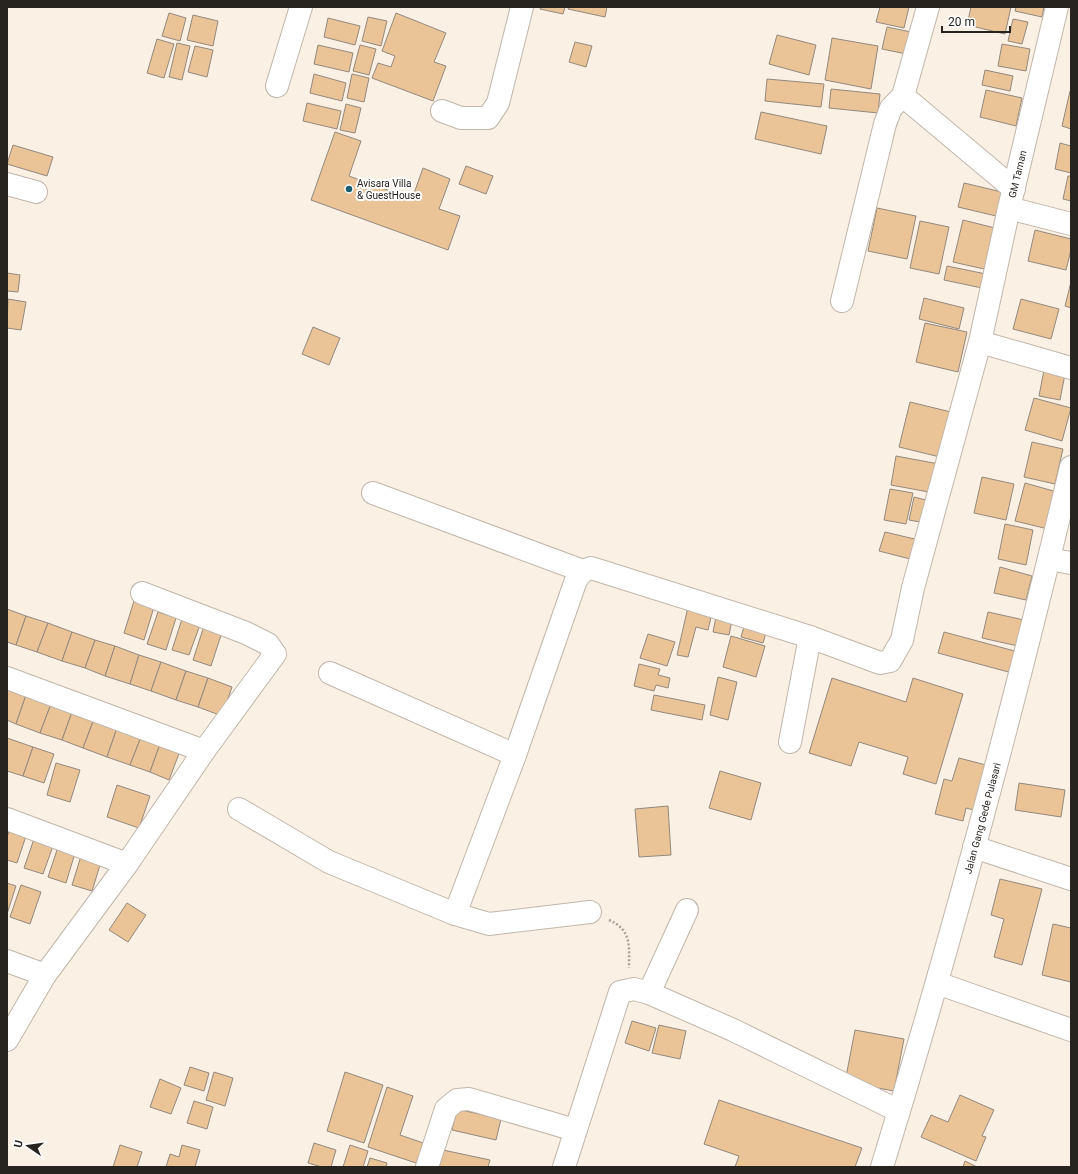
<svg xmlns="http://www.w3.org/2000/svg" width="1078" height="1174" font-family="Roboto,sans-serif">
	<rect width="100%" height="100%" fill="#fbf0e4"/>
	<!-- building -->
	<g fill="#eac396" stroke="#93897e">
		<path d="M541,7H565L563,14L540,9Z"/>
		<path d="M569,7H607L605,17L568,9Z"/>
		<path d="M880,7H909L904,28L876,22Z"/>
		<path d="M971,7H1011L1005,34L967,25Z"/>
		<path d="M1016,7H1044L1042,17L1015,11Z"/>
		<path d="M169,13L186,18L180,41L162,36Z"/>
		<path d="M396,13L446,33L434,62L446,66L433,101L372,78L378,63L391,67L395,56L382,51Z"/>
		<path d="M193,15L218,21L213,46L187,40Z"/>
		<path d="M368,17L387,21L381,46L362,41Z"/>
		<path d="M328,18L360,26L355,45L324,37Z"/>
		<path d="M1013,19L1028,22L1022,44L1008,41Z"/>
		<path d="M887,27L916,33L911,55L882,49Z"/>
		<path d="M777,35L816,45L809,75L769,64Z"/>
		<path d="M832,38L878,46L871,89L825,80Z"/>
		<path d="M157,39L174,44L164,78L147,73Z"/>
		<path d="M575,42L592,46L586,67L569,62Z"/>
		<path d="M177,43L190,46L182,80L169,77Z"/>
		<path d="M1002,44L1030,49L1026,71L998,66Z"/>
		<path d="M318,45L353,53L349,72L314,64Z"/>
		<path d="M360,45L376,49L369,75L353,71Z"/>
		<path d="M195,46L213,50L207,77L188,72Z"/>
		<path d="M985,70L1013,76L1010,91L982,85Z"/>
		<path d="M314,74L346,83L342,101L310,93Z"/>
		<path d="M352,74L369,78L364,102L347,98Z"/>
		<path d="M767,79L824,84L821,107L765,101Z"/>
		<path d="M831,89L880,94L878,113L829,108Z"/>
		<path d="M986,90L1022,98L1016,126L980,117Z"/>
		<path d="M1070,91L1071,92V129L1062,126Z"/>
		<path d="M307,103L341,111L337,129L303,121Z"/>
		<path d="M346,104L361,108L355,133L340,130Z"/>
		<path d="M761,112L827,126L821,154L755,139Z"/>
		<path d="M335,132L361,141L349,176L412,199L423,168L450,179L439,209L460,216L448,250L311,200Z"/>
		<path d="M1060,143L1071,146V173L1055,169Z"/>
		<path d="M13,145L53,157L47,176L7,164Z"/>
		<path d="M466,166L493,176L486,194L459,184Z"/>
		<path d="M1068,176H1071V201L1063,199Z"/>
		<path d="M964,183L1002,192L996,216L958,207Z"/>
		<path d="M877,208L916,216L907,259L868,251Z"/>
		<path d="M963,220L1003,230L993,271L953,262Z"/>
		<path d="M920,221L949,227L939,274L910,268Z"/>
		<path d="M1035,230L1071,239V250L1066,270L1028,261Z"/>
		<path d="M947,266L986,274L982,288L944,280Z"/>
		<path d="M7,273L20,275L18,292L7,291Z"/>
		<path d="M1071,282V308L1065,306Z"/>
		<path d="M924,298L964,308L959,329L919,319Z"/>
		<path d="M8,299L26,302L21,330L7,328Z"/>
		<path d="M1021,299L1059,309L1051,339L1013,329Z"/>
		<path d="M925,323L967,332L958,372L916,362Z"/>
		<path d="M313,327L340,338L329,365L302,354Z"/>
		<path d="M1044,370L1065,374L1060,400L1039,396Z"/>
		<path d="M1034,398L1071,408L1062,441L1025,430Z"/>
		<path d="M910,402L955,413L944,458L899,447Z"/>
		<path d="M1032,442L1063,449L1055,484L1024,477Z"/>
		<path d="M896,456L939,464L934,493L891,485Z"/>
		<path d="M982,477L1014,484L1006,520L974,513Z"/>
		<path d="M1025,483L1057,492L1048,529L1015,521Z"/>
		<path d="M890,489L913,493L906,524L884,520Z"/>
		<path d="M914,497L930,501L926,523L909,520Z"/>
		<path d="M1005,524L1033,530L1026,565L998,559Z"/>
		<path d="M885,532L923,541L918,561L879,551Z"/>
		<path d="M1000,567L1032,576L1026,600L994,593Z"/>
		<path d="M134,601L154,607L144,640L124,633Z"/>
		<path d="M688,607L712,613L708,630L696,627L688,657L677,655Z"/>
		<path d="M7,609L26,616L16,645L7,642Z"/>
		<path d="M158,612L176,618L166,650L147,644Z"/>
		<path d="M717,612L733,615L729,635L713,632Z"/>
		<path d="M988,612L1024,620L1018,646L982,638Z"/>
		<path d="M26,616L48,623L37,652L16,645Z"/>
		<path d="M183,616L201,622L189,655L172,650Z"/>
		<path d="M746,620L768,626L763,643L741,637Z"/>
		<path d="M48,623L72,632L62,661L37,652Z"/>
		<path d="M204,626L222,632L211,666L193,660Z"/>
		<path d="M72,632L95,640L85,668L62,661Z"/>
		<path d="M944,632L1022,653L1016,674L938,653Z"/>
		<path d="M648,634L675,642L667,666L640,658Z"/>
		<path d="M731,636L765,646L756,677L723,667Z"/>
		<path d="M95,640L115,646L105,676L85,668Z"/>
		<path d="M115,646L139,655L130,684L105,676Z"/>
		<path d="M139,655L161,662L151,691L130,684Z"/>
		<path d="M161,662L186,671L176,700L151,691Z"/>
		<path d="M639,664L660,669L658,675L670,678L668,688L656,685L654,691L634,686Z"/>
		<path d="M186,671L208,678L198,707L176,700Z"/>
		<path d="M718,677L737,682L728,720L710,715Z"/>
		<path d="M208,678L232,687L222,716L198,707Z"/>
		<path d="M832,678L906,702L913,678L963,694L936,784L903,774L908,757L859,742L851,766L809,753Z"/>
		<path d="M7,687L26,695L16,724L7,720Z"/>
		<path d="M26,695L51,704L40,733L16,724Z"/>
		<path d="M654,695L705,705L702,720L651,710Z"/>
		<path d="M51,704L72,712L62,740L40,733Z"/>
		<path d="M72,712L94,719L83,748L62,740Z"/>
		<path d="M94,719L117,728L107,757L83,748Z"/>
		<path d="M117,728L141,737L130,765L107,757Z"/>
		<path d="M141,737L160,744L150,772L130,765Z"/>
		<path d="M7,738L33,747L23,776L7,771Z"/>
		<path d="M160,744L180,751L169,780L150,772Z"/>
		<path d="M33,747L54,754L44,783L23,776Z"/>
		<path d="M959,758L986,765L974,810L966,808L963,821L935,814L944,779L952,781Z"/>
		<path d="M56,763L80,770L70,802L47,795Z"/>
		<path d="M720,771L761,783L751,820L709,808Z"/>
		<path d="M1019,783L1065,790L1061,817L1015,810Z"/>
		<path d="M117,785L150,796L139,828L107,817Z"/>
		<path d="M668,806L671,855L639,857L635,809Z"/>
		<path d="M9,831L26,836L17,863L7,860V837Z"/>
		<path d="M34,839L53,846L43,874L24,868Z"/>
		<path d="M58,847L75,853L66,883L48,877Z"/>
		<path d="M81,856L101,862L92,891L72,885Z"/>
		<path d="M1000,879L1042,889L1022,965L994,957L1004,919L991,915Z"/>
		<path d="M7,883L16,886L7,914Z"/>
		<path d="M21,885L41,892L30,924L10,917Z"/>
		<path d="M127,903L146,915L128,942L109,930Z"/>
		<path d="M1053,924L1071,928V982L1042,975Z"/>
		<path d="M632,1021L656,1028L649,1051L625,1043Z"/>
		<path d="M659,1025L686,1031L680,1059L652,1053Z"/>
		<path d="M855,1030L904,1039L894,1091L845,1082Z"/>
		<path d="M190,1067L209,1073L204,1091L184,1085Z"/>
		<path d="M214,1072L233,1078L225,1106L206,1100Z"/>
		<path d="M345,1072L383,1085L364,1143L327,1131Z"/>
		<path d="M160,1079L181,1088L171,1114L150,1107Z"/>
		<path d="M387,1087L413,1096L400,1135L429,1145L422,1165L368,1147Z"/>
		<path d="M960,1095L994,1110L982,1136L986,1137L976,1161L921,1137L931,1115L948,1122Z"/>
		<path d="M719,1100L862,1148L855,1167H735L739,1156L704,1144Z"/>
		<path d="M194,1101L213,1107L207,1129L187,1123Z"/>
		<path d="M457,1109L501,1119L496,1140L452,1130Z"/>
		<path d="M314,1143L336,1150L331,1167H322L308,1163Z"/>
		<path d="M120,1145L142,1152L137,1167H113Z"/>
		<path d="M182,1145L200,1150L195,1167H166L170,1154L179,1157Z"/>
		<path d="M350,1145L368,1151L363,1167H343Z"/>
		<path d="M443,1150L490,1160L488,1167H439Z"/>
		<path d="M370,1158L387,1163L386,1167H367Z"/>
		<path d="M965,1161L977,1167H963Z"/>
	</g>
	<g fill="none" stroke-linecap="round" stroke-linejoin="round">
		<defs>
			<g id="minor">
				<path d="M928,7L903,96L1014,189"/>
				<path d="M277,86L301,7"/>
				<path d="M442,111L461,118H488L498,103L522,7"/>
				<path d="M7,184L36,192"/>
				<path d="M1009,208L1071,224"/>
				<path d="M842,301L885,124L891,108L903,96"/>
				<path d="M980,342L1071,368"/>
				<path d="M373,493L583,571"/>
				<path d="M1049,559L1071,563"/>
				<path d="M330,673L515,755"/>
				<path d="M7,678L204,751"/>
				<path d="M790,742L810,637"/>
				<path d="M239,809L329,862L455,914L489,924L590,912"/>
				<path d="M7,819L127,864"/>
				<path d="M974,847L1071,879"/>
				<path id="s1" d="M455,914L515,755L576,580L583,571L591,568L810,637L880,663L890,661L902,640L913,588L980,342L1009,208L1057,7"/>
				<path d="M7,961L45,975"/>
				<path d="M937,983L1071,1030"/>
				<path d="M649,993L687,910"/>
				<path d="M7,1040L45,975L127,864L204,751L275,654L268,644L246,633L142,593"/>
				<path d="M427,1167L446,1109L457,1100L469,1099L575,1130"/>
				<path d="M564,1167L620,992L634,989L649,993L733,1030L899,1111"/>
				<path id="s2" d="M882,1167C953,936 1015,702 1071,467"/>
			</g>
		</defs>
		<!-- minor casing -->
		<use href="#minor" stroke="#c1b6aa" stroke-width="24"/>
		<!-- path -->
		<path stroke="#aaa299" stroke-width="2.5" stroke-dasharray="2 2" stroke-linecap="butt" d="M609,920C632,930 629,946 629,968"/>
		<!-- minor -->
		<use href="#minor" stroke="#fff" stroke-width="22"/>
	</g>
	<!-- markers -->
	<circle fill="#195f71" stroke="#fff" stroke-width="1.5" cx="349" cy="189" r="4"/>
	<g text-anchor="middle" stroke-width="4" stroke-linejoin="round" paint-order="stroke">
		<!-- street labels -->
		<g font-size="10" fill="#27231f" stroke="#fff">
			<text dy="4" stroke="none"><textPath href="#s1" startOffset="1194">GM Taman</textPath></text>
			<text dy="4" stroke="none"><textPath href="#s2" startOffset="363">Jalan Gang Gede Pulasari</textPath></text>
		</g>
		<!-- poi labels -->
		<g font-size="10" fill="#27231f" stroke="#fff" text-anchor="start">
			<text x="357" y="187">Avisara Villa<tspan x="357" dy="12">&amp; GuestHouse</tspan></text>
		</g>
	</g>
	<!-- border -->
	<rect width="1078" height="1174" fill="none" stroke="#27231f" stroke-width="16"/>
	<!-- north arrow -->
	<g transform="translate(28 1146) rotate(283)" stroke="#ffffff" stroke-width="3" paint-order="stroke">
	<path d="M0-3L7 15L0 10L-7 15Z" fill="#27231f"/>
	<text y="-6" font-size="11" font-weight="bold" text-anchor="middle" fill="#27231f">U</text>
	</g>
	<!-- scale -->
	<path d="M942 26v6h68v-6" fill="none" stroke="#27231f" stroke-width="2"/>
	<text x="948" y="26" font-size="12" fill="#27231f" stroke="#ffffff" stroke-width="3" paint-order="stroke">20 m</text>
</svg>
